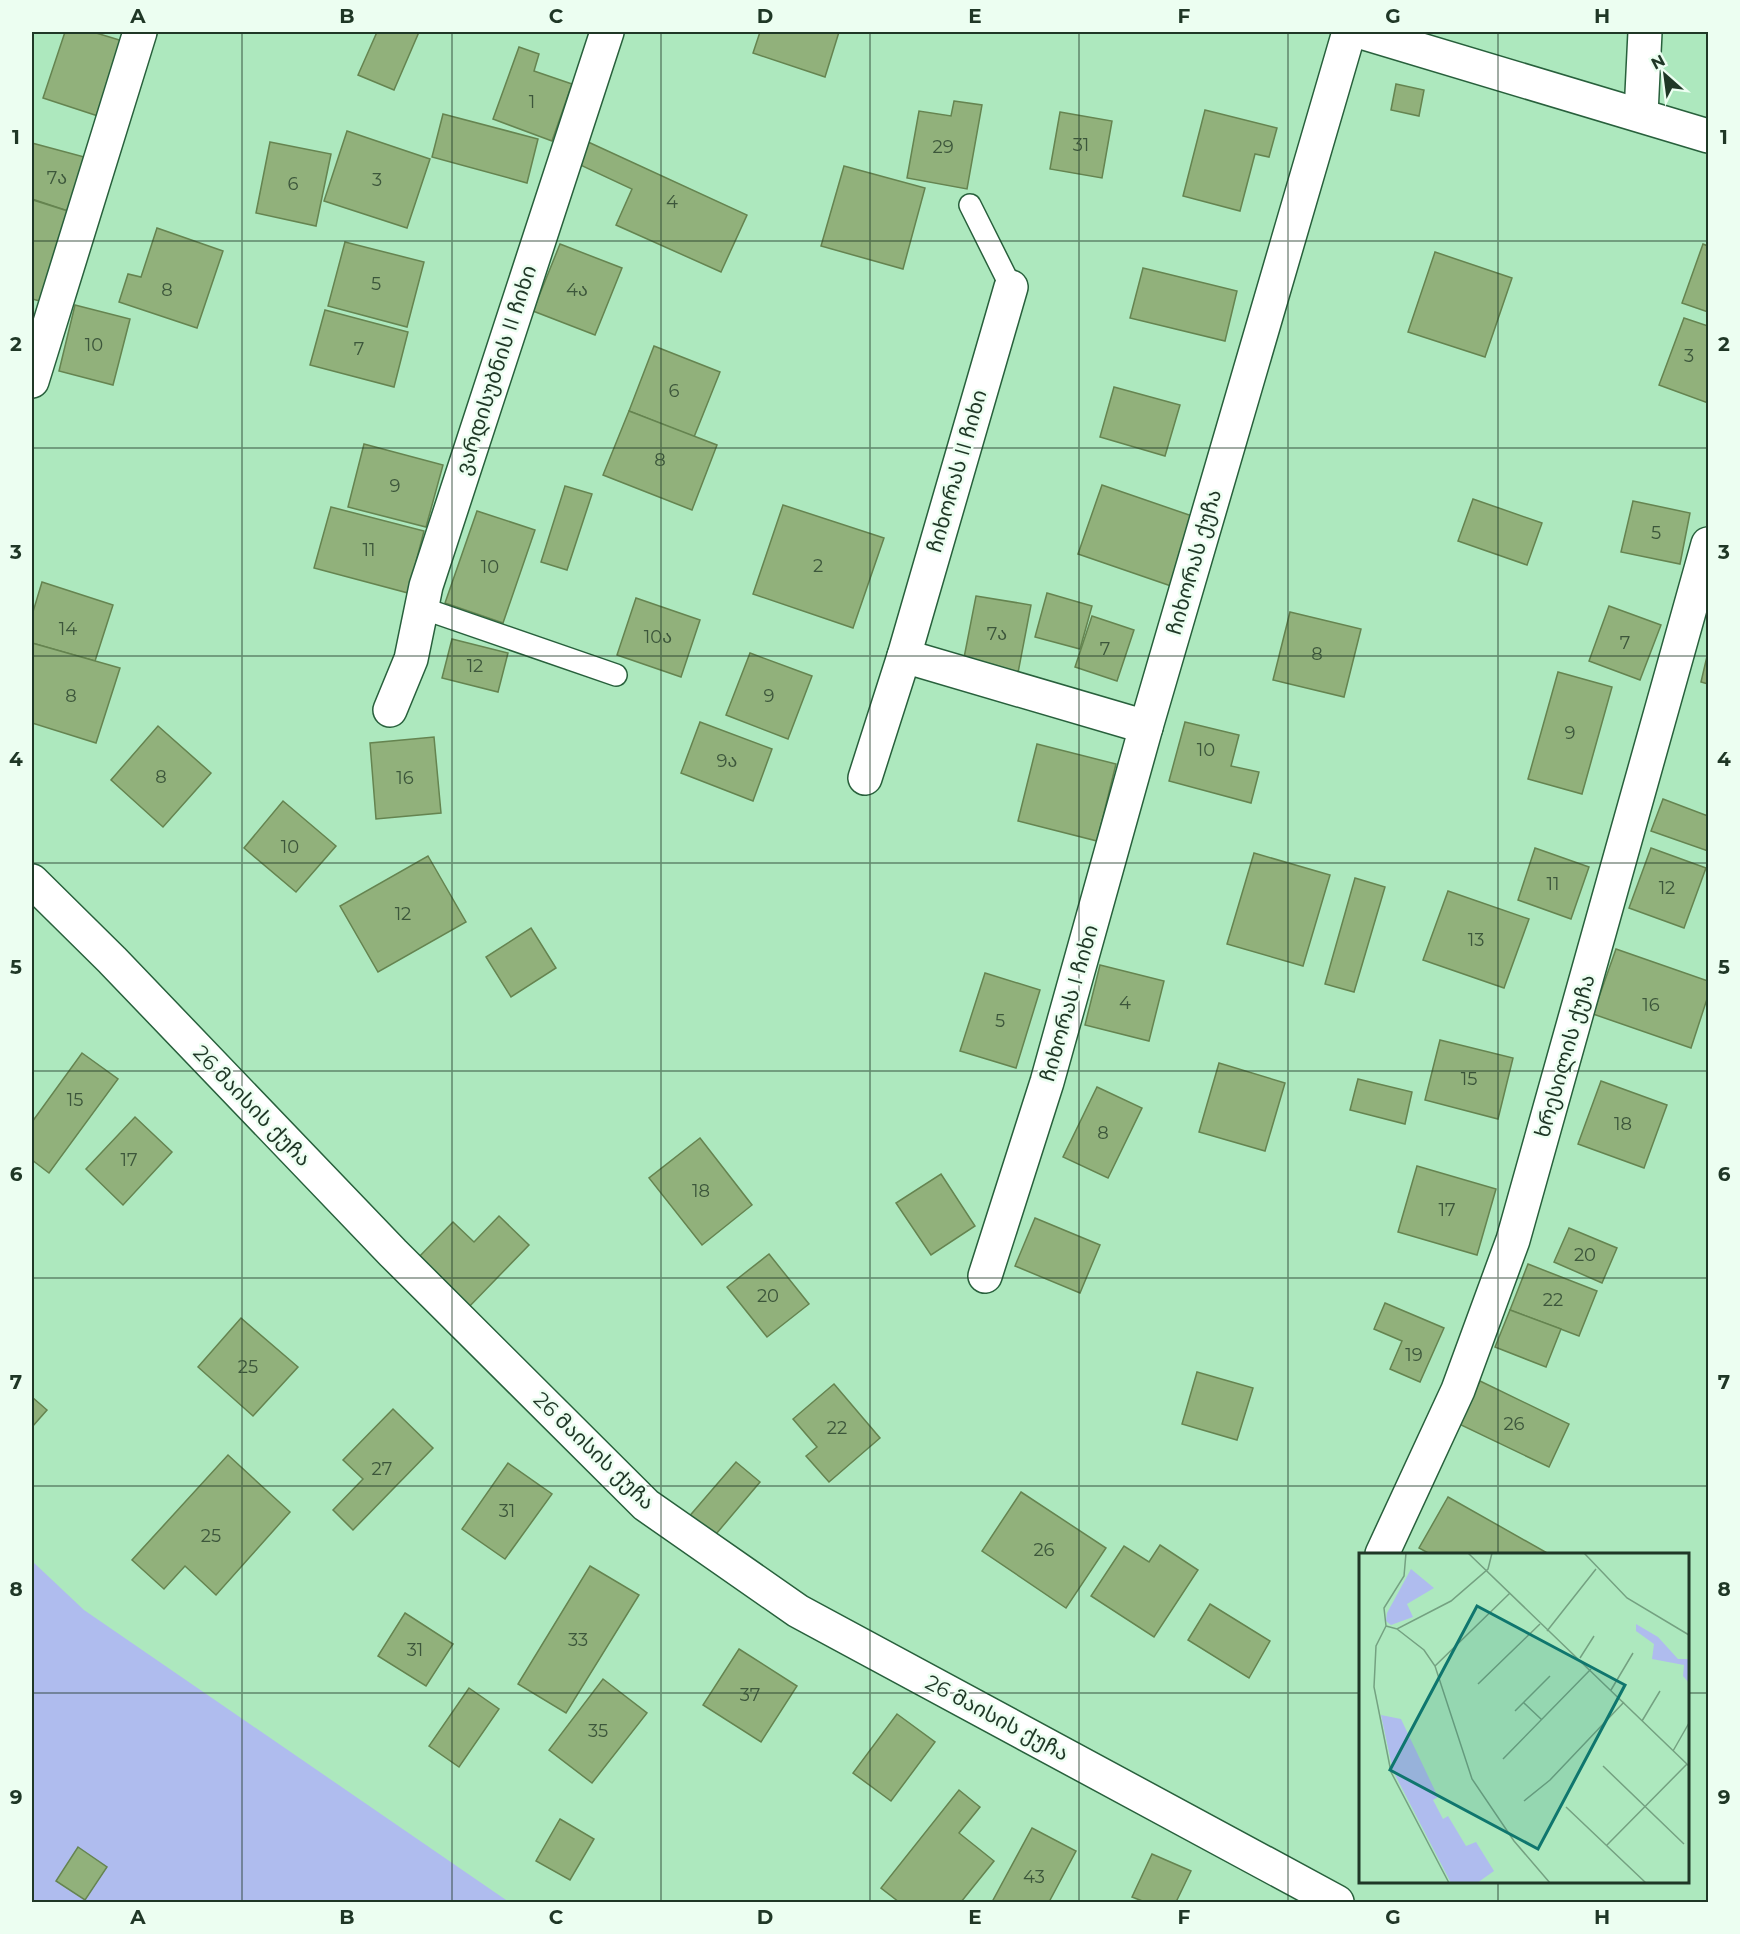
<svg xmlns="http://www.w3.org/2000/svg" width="1740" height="1934" font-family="Montserrat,'Noto Sans Georgian',sans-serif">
	<rect width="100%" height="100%" fill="#ade8be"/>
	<!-- green -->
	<path fill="#afbcee" d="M32,1561L84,1610L509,1902H32Z"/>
	<!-- building -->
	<g fill="#91b17b" stroke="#658450" stroke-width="1.5">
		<path d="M65,32H93L126,42L101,117L43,98Z"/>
		<path d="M377,32H419L394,90L358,75Z"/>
		<path d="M760,32H839L825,77L753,53Z"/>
		<path d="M519,47L539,54L534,71L572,84L552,141L493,119Z"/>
		<path d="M1396,84L1424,90L1419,116L1391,110Z"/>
		<path d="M954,101L982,105L967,189L907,178L919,111L951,116Z"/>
		<path d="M1205,110L1277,128L1269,157L1255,154L1240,211L1183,196Z"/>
		<path d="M1060,112L1112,121L1102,178L1050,169Z"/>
		<path d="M443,114L538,139L527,183L432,157Z"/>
		<path d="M347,131L430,159L407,228L324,201Z"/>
		<path d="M586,141L747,215L721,272L616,225L632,189L576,163Z"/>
		<path d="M270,142L331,154L316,226L256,213Z"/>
		<path d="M32,143L88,158L74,213L32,199Z"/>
		<path d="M844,166L925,188L903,269L821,246Z"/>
		<path d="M33,200L74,213L51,304L32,299Z"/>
		<path d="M157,228L223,251L197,328L119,302L128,274L141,277Z"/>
		<path d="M345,242L424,262L407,327L328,306Z"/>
		<path d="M560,244L622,268L595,335L533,311Z"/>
		<path d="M1703,244L1708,246V312L1682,303Z"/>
		<path d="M1435,252L1512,278L1485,357L1408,332Z"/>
		<path d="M1143,268L1237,291L1225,341L1130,318Z"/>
		<path d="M75,305L130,319L113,385L59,371Z"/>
		<path d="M325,310L408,332L394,387L310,365Z"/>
		<path d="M1684,318L1708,326V403L1659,385Z"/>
		<path d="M654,346L720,372L694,437L629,411Z"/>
		<path d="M1114,387L1180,405L1165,456L1100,437Z"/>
		<path d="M629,411L717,445L692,510L603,475Z"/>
		<path d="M364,444L443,465L426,527L348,507Z"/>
		<path d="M1102,485L1195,517L1171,586L1078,554Z"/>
		<path d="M565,486L592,494L567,570L541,562Z"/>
		<path d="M1473,499L1542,523L1527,565L1458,541Z"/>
		<path d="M1633,501L1690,513L1680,564L1621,552Z"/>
		<path d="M783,505L884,538L853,628L753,594Z"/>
		<path d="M331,507L424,531L408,593L314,568Z"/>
		<path d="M477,511L535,530L503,623L445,603Z"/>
		<path d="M42,582L113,605L95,661L32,643V615Z"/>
		<path d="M1047,593L1092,606L1080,649L1035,637Z"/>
		<path d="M976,596L1031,605L1018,673L963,663Z"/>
		<path d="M636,598L700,620L681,677L617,655Z"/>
		<path d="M1609,606L1661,625L1640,680L1589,661Z"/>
		<path d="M1290,612L1361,629L1344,697L1273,680Z"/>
		<path d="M1092,616L1134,630L1117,681L1075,667Z"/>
		<path d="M452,639L508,653L498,692L442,678Z"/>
		<path d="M32,643L120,668L96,743L32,723Z"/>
		<path d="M1708,652V684L1701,682Z"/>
		<path d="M750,653L812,676L788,739L726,715Z"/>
		<path d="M1558,672L1612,687L1582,794L1528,779Z"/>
		<path d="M700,722L772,749L753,801L681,773Z"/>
		<path d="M1185,722L1239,735L1231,766L1259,772L1251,803L1169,781Z"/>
		<path d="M158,726L211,773L163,827L111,780Z"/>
		<path d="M434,737L441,813L376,819L370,743Z"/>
		<path d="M1037,744L1116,764L1097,841L1018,821Z"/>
		<path d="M1663,799L1708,816V851L1651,831Z"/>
		<path d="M283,801L336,846L296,892L244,848Z"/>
		<path d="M1535,848L1589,867L1571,919L1518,900Z"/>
		<path d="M1651,848L1706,868L1684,928L1629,908Z"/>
		<path d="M1254,853L1330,875L1303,966L1227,944Z"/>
		<path d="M428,856L466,922L378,972L340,906Z"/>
		<path d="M1355,878L1385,887L1354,992L1325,984Z"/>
		<path d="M1448,891L1529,919L1504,988L1423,960Z"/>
		<path d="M531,928L556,968L511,997L486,957Z"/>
		<path d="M1616,949L1708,981V996L1691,1048L1593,1014Z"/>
		<path d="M1100,965L1164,981L1149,1041L1085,1025Z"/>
		<path d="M985,973L1040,990L1016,1068L960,1051Z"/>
		<path d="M1440,1040L1513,1058L1498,1119L1425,1100Z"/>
		<path d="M82,1053L118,1079L49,1173L32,1160V1122Z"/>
		<path d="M1219,1063L1285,1083L1265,1151L1199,1132Z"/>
		<path d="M1358,1079L1412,1092L1405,1124L1350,1110Z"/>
		<path d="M1601,1081L1667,1105L1644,1168L1578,1144Z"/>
		<path d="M1097,1087L1142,1108L1108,1178L1063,1157Z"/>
		<path d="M135,1117L172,1152L123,1205L86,1169Z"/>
		<path d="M700,1138L752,1205L702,1245L649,1178Z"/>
		<path d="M1417,1166L1496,1189L1477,1255L1398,1232Z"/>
		<path d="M941,1174L975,1226L931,1255L896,1203Z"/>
		<path d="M499,1216L529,1245L466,1310L415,1261L453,1222L474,1242Z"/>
		<path d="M1035,1218L1100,1245L1080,1293L1015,1266Z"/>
		<path d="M1569,1228L1617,1248L1602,1283L1554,1262Z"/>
		<path d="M769,1254L809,1304L767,1337L727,1287Z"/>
		<path d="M1528,1264L1597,1291L1579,1336L1510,1310Z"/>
		<path d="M1385,1303L1444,1328L1420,1382L1390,1369L1402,1341L1374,1329Z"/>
		<path d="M1510,1310L1561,1329L1546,1367L1495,1347Z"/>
		<path d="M241,1318L298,1367L253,1416L198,1367Z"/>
		<path d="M1197,1372L1253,1388L1237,1440L1182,1424Z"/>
		<path d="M1480,1381L1569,1424L1549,1467L1459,1424Z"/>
		<path d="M834,1384L880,1438L829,1482L806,1456L817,1447L793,1419Z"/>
		<path d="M32,1397L47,1410L32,1427Z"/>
		<path d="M393,1409L433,1448L353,1530L333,1510L363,1479L343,1460Z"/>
		<path d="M228,1455L290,1512L216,1595L185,1566L164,1589L132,1560Z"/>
		<path d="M736,1462L760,1482L711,1540L687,1519Z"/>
		<path d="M508,1463L552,1494L505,1559L462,1529Z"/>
		<path d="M1021,1492L1106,1548L1066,1608L982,1551Z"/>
		<path d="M1448,1497L1549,1554H1430L1419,1548Z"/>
		<path d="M1160,1545L1198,1570L1154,1637L1091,1596L1124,1546L1149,1562Z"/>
		<path d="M590,1566L639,1595L566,1713L518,1684Z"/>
		<path d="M1210,1604L1270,1641L1249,1678L1188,1640Z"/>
		<path d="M405,1613L453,1644L426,1686L378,1656Z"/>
		<path d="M739,1649L797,1686L761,1742L703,1705Z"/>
		<path d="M603,1679L647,1713L592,1783L549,1750Z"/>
		<path d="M469,1688L499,1709L459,1767L429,1746Z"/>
		<path d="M897,1714L935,1742L891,1801L853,1773Z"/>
		<path d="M959,1790L980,1807L959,1833L994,1861L961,1902H899L881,1888Z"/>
		<path d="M560,1819L594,1839L570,1880L536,1861Z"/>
		<path d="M1032,1828L1076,1851L1049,1902H992Z"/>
		<path d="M78,1847L107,1867L85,1900L56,1881Z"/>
		<path d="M1152,1854L1191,1871L1176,1902H1145L1132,1897Z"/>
	</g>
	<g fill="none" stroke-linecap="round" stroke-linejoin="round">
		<defs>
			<g id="service">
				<path d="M970,205L1011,287"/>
				<path d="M422,608L616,675"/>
			</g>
			<g id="minor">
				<path d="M1641,114L1645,32"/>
				<path d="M32,381L140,32"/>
				<path d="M904,656L1146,727"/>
				<path d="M390,710L411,659L426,586L607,32"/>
				<path d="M865,778L904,656L1011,287"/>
				<path d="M32,881L112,960L393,1253L646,1505L798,1611L1337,1902"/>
				<path d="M985,1276L1047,1082L1146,727L1349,32"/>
				<path d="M1382,1554L1458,1390L1513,1240L1708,544"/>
			</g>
			<path id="tertiary" d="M1361,32L1708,136"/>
		</defs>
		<!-- service casing -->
		<use href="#service" stroke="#28603c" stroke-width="24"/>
		<!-- minor casing -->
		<use href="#minor" stroke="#28603c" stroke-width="36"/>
		<!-- tertiary casing -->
		<use href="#tertiary" stroke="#28603c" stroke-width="36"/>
		<!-- service -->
		<use href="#service" stroke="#fff" stroke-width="21"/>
		<!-- minor -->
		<use href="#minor" stroke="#fff" stroke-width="33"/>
		<!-- tertiary -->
		<use href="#tertiary" stroke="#fff" stroke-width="33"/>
	</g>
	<!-- grid -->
	<path fill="none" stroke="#1f3726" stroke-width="1.5" stroke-opacity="0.55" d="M242,32V1902M452,32V1902M661,32V1902M870,32V1902M1079,32V1902M1288,32V1902M1498,32V1554M32,241H1708M32,448H1708M32,656H1708M32,863H1708M32,1071H1708M32,1278H1708M32,1486H1708M32,1693H1360M1688,1693H1708M1498,1882V1902"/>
	<g text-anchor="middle" stroke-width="5" stroke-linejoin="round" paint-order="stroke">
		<!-- number labels -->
		<g font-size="18" fill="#3c563b">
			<text x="532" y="108">1</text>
			<text x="1081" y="151">31</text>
			<text x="943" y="153">29</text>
			<text x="57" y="184">7ა</text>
			<text x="377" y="186">3</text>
			<text x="293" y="190">6</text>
			<text x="672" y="208">4</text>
			<text x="376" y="290">5</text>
			<text x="167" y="296">8</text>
			<text x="577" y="296">4ა</text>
			<text x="94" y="351">10</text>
			<text x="359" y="355">7</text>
			<text x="1689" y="362">3</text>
			<text x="674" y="397">6</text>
			<text x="660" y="466">8</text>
			<text x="395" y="492">9</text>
			<text x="1656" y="539">5</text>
			<text x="369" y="556">11</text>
			<text x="818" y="572">2</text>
			<text x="490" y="573">10</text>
			<text x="68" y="635">14</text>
			<text x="997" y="640">7ა</text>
			<text x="658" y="643">10ა</text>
			<text x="1625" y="649">7</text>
			<text x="1105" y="655">7</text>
			<text x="1317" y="660">8</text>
			<text x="475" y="672">12</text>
			<text x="71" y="702">8</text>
			<text x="769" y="702">9</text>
			<text x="1570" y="739">9</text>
			<text x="1206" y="756">10</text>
			<text x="727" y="767">9ა</text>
			<text x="161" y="783">8</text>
			<text x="405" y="784">16</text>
			<text x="290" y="853">10</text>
			<text x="1553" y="890">11</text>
			<text x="1667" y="894">12</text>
			<text x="403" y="920">12</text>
			<text x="1476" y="946">13</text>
			<text x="1125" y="1009">4</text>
			<text x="1651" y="1011">16</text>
			<text x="1000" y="1027">5</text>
			<text x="1469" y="1085">15</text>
			<text x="75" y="1106">15</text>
			<text x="1623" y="1130">18</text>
			<text x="1103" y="1139">8</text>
			<text x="129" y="1166">17</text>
			<text x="701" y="1197">18</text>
			<text x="1447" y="1216">17</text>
			<text x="1585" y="1261">20</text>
			<text x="768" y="1302">20</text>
			<text x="1553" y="1306">22</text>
			<text x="1414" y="1361">19</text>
			<text x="248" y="1373">25</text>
			<text x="1514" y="1430">26</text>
			<text x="837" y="1434">22</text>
			<text x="382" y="1475">27</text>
			<text x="507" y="1517">31</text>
			<text x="211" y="1542">25</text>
			<text x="1044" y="1556">26</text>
			<text x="578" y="1646">33</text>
			<text x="415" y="1656">31</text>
			<text x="750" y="1701">37</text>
			<text x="598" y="1737">35</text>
			<text x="1034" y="1883">43</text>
		</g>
		<!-- street labels -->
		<g font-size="21" fill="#1f3726" stroke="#ecfef1">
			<text transform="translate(496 370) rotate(-72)" y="7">ვარდისუბნის II ჩიხი</text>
			<text transform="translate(957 471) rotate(-74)" y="7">ჩიხორას II ჩიხი</text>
			<text transform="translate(1194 562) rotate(-74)" y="7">ჩიხორას ქუჩა</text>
			<text transform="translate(1069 1003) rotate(-74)" y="7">ჩიხორას I ჩიხი</text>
			<text transform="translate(1565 1056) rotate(-74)" y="7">ხრესილის ქუჩა</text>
			<text transform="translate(252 1106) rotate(46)" y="7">26 მაისის ქუჩა</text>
			<text transform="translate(594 1451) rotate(44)" y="7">26 მაისის ქუჩა</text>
			<text transform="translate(997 1718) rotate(28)" y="7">26 მაისის ქუჩა</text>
		</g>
	</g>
	<!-- overview -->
	<g transform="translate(1359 1553)">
		<rect width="330" height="330" fill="#ade8be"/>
		<path d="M52,16L75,35L48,51L54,64L32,72L27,68L28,60ZM277,71L299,84L319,106H330V130L324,123L325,112L293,106L295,91L277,78ZM22,162L42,166L79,244L74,247L84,266L89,263L107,293L117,289L135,318L118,330H92L34,218Z" fill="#afbcee"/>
		<path fill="none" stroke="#74a181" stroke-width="1.5" d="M109,0L330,213M225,0L268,45L330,82M27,73L17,93L15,134L32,219L90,330M27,73L38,76L92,48L129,16L133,0M27,73L25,55L45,23L47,0M38,76L65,97L76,113L113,226L155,288L191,330M188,78L237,16M221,105L235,83M76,113L151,40M119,131L181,71M252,137L274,100M165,150L183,167M156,158L191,123M283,168L301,138M314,198L330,170M144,206L232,116M244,213L325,291M165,248L191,227L265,149M207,254L287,330M248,292L328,211"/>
		<path fill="#0f766e" fill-opacity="0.15" stroke="#0f766e" stroke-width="3" d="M118,53L266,132L179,296L31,217Z"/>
		<rect width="330" height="330" fill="none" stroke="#1f3726" stroke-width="3"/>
	</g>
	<!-- border -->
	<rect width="1740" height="1934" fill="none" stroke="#ecfef1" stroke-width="66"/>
	<!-- north arrow -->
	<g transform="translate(1665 75) rotate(332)" stroke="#ecfef1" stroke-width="4.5" paint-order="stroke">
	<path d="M0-4.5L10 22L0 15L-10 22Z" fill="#1f3726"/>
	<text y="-9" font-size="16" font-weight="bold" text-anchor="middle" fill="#1f3726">N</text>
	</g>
	<rect x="33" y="33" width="1674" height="1868" fill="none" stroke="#1f3726" stroke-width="2"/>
	<g font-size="20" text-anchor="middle" font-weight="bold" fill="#1f3726">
		<text x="138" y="23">A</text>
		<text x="347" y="23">B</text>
		<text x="556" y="23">C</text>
		<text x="765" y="23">D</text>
		<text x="975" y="23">E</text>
		<text x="1184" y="23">F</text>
		<text x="1393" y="23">G</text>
		<text x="1602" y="23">H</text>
		<text x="16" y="144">1</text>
		<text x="1724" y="144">1</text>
		<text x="16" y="351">2</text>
		<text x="1724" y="351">2</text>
		<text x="16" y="559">3</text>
		<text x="1724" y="559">3</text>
		<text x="16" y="766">4</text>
		<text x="1724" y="766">4</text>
		<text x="16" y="974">5</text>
		<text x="1724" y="974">5</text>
		<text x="16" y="1181">6</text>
		<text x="1724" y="1181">6</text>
		<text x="16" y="1389">7</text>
		<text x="1724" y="1389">7</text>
		<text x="16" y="1596">8</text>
		<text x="1724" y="1596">8</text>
		<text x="16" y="1804">9</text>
		<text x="1724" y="1804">9</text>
		<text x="138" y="1924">A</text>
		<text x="347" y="1924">B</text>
		<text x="556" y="1924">C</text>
		<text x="765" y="1924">D</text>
		<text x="975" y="1924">E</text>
		<text x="1184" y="1924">F</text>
		<text x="1393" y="1924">G</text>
		<text x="1602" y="1924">H</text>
	</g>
</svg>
